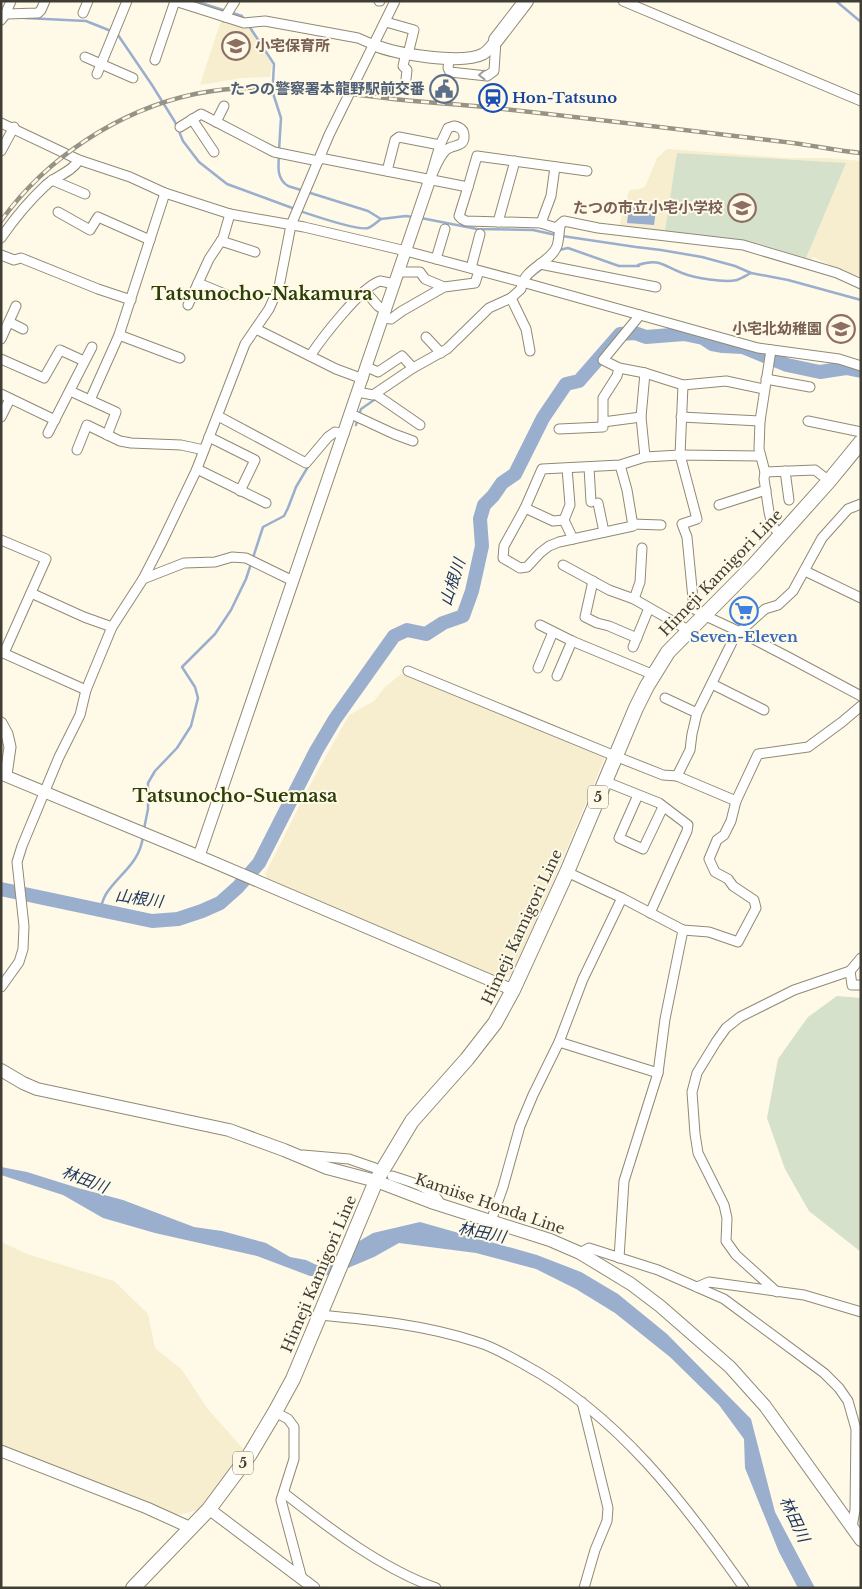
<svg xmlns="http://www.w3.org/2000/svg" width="862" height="1589" font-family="'Libre Baskerville','Noto Sans JP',serif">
	<rect width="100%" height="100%" fill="#fff9e7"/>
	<!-- built -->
	<g fill="#f7eecf">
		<path d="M225,20L249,27L272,64L270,77L242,78L200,85L220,23Z"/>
		<path d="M667,149L786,158H828L861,161V280L813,257L809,263L756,246L619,227L629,190L639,189L645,187L657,158Z"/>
		<path d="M401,674L407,675L605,757L548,894L511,974L501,978L267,878L265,874L310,785L349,715L374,701L384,688Z"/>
		<path d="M1,1242L27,1254L114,1281L148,1314L155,1348L182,1370L207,1408L245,1451L198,1510L178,1515L1,1446Z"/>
	</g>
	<!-- green -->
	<g fill="#d5e1cb">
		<path d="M677,153L846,163L806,258L756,243L665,231Z"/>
		<path d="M837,996L861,998V1252L809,1211L785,1169L767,1118L778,1059L808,1017Z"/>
	</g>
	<!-- water -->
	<g fill="#9aaece">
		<path d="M629,207L656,210L654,225L627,223Z"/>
		<path d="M1,1167L27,1172L78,1188L123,1200L194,1227L222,1231L266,1243L290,1257L306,1260L323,1268L332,1257L373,1233L420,1222L537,1255L581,1272L618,1294L667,1334L751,1419L775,1512L815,1588H798L779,1552L745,1468L744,1439L719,1405L670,1357L615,1313L576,1289L536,1269L476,1253L399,1243L374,1257L348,1268L325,1276H310L257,1256L155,1233L103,1218L63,1195L1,1175Z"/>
	</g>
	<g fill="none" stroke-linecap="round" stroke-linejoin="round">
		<!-- stream -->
		<g stroke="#9aaece" stroke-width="2.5">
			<path d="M195,1L242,16L244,19"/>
			<path d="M836,1L861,22"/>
			<path d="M25,18L86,21L111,31L118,35L152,85L175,122L183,141L199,162L227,184L295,209"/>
			<path d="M249,26L274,64L273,82"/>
			<path d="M272,90L281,118L279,150"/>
			<path d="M279,155C278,168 277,179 288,186L368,211L381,219"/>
			<path d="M300,211C312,215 358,231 368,228C373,226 377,222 381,219L406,216L413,217"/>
			<path d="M421,218L477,229L533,230L556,235"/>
			<path d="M562,236L636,247L661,250L702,257L735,266L751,273L788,280L861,300"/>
			<path d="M559,250L568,248L619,266H639L638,265C660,258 663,266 682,273C695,278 724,283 737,280C742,278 747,275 751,273"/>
			<path d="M528,282L531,277L544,267"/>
			<path d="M356,425L361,409L377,398"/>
			<path d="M144,829L148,809V783L155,771L177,748L191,726L198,698L195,687L182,667L215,634L231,610L246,579L263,527L284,516L288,508L296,487L309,465"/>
			<path d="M100,909C102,904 103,899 106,894C120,873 139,864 143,837"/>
		</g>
		<!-- river -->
		<path stroke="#9aaece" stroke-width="14" d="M1,889L152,921L178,919L202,911L220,903L238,887L259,863L316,751L335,719L394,636L407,630L426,634L443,623L463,616L472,591L482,546L480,519L484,505L493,496L502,483L515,474L543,418L566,384L579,381L620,334L635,333L646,337L684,334L703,338L712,344L723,346L743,347L787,365L820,372L846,368L861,371"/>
		<defs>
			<g id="minor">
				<path d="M175,1L244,23L265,21L358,38L374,45"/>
				<path d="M379,1H380"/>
				<path d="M623,1L861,101"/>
				<path d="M83,13L88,1"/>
				<path d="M6,14L38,13L41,10L45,1"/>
				<path d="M225,17L235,1"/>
				<path d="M1,20L5,15L11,1"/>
				<path d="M386,22L414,30L408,54"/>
				<path d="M85,57L133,78"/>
				<path d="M155,60L175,1"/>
				<path d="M449,60L448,68L450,72L487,76L494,71L496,40"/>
				<path d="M97,74L127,1"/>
				<path d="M406,79L407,70L403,66L406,53"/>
				<path d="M192,119L214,152"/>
				<path d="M216,122L224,106"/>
				<path d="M1,123L79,160L130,177L165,193L230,214L304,227L406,251L522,282L758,348L839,359L861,366"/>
				<path d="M454,126C459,127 464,129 464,136C465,148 451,144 445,151C438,158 434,171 430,179L440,145L448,128Z"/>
				<path d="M180,127L201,114L274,152L318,161"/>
				<path d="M1,151L14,127"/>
				<path d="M320,158L468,187L477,156L587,171"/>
				<path d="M387,171L395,140L399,137L440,145"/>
				<path d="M52,180L85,194"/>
				<path d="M468,187L459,216L462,219L466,221L541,223L556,228L564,221L598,228L743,245L837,273L861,284"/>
				<path d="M58,212L90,230L98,217L150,240"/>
				<path d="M498,222L515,161"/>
				<path d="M541,223L551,196L555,167"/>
				<path d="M1,238C12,222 30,200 45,186C55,176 71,173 79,160"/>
				<path d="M221,241L255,252"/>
				<path d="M1,255L14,260L21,258L98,289L131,300"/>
				<path d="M436,259L445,229"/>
				<path d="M540,264L656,287"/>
				<path d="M471,268L480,234"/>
				<path d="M399,272H420L425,279L444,287"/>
				<path d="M198,283L227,295"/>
				<path d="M365,291L378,306L386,311"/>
				<path d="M511,298L526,329L530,351"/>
				<path d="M188,305L209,259L223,238L230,214"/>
				<path d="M640,315L603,360L619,368L645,373L683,385L726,381L764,389"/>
				<path d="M383,318L391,319L402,311L444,287L475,283L479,271"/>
				<path d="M9,322L23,329"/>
				<path d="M256,329L336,369L363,379"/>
				<path d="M119,335L180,358"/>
				<path d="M426,337L441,353"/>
				<path d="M1,339L16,306"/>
				<path d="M771,350L760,421L759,449L765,472L764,479L769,512L772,525L780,535"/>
				<path d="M310,356C322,338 361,287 380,281L395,284"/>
				<path d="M1,359L44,378L60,350L84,361"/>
				<path d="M367,367L378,372L402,356L413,368"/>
				<path d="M619,368L617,376L603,398V422L641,417"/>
				<path d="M645,373L641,417L645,457L680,455L760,456"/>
				<path d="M766,379L810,387"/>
				<path d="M683,385L680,455L697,519L682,524L687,537L694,609L705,614L710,618L740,632L788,657L861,696"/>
				<path d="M70,391L116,412L107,435"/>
				<path d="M358,392L373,395L413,368L447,349L489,308L511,298L521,289C523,268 551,263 557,246C559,240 559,232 560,226"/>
				<path d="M1,394L55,420"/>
				<path d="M375,394L420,425"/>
				<path d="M90,400L119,335L165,193"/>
				<path d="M351,414L394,434L413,441"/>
				<path d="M218,416L306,463L328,437L335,432L344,434"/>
				<path d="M1,417L10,399"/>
				<path d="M681,417L760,421"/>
				<path d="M808,421L861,432"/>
				<path d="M559,429L603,427V422"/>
				<path d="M48,433L92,347"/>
				<path d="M209,437L255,460L240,491"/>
				<path d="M77,450L87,425L120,441L131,443L181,445L204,450"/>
				<path d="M620,465L627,490L633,526L559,542L549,546L540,553L527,567L520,568L503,558L504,546L525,508L542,469L620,465L645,457"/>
				<path d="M589,467L591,502"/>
				<path d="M567,468L570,505L564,520L573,539"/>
				<path d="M197,469L266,503"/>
				<path d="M785,471L789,500"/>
				<path d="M765,472L815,470L829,481"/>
				<path d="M598,503L604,532"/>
				<path d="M719,505L766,490"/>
				<path d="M525,508L553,521L564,520"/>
				<path d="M632,524L661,525"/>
				<path d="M1,540L46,559L4,653"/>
				<path d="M563,565L609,590L634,599L688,630"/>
				<path d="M805,571L861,598"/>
				<path d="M143,579L184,563L215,562L232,557L246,558L293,581"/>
				<path d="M593,581L585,617L597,623L609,626L637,638"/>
				<path d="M31,593L84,617L112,627"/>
				<path d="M634,599L640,582L642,548"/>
				<path d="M540,625L572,641L654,675"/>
				<path d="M633,647L649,608"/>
				<path d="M1,652L86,690"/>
				<path d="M538,668L553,632"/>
				<path d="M408,671L615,756L663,775L677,776L736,801"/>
				<path d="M557,676L572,641"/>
				<path d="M712,684L764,710"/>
				<path d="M665,698L697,713"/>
				<path d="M677,776L690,750L692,734L697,713L735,636L765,609L778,605L793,591L822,538L848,509L861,504"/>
				<path d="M604,781L659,803L688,825L687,831L650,913"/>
				<path d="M638,795L619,838L643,849L663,807"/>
				<path d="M567,872L622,898L683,930L709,932L738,942L756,908L754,900L733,886L728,879L715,872L709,859L717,840L724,835L731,821L736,801L758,754L808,747L842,722L861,706"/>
				<path d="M850,971L852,985H861"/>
				<path d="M1,987L19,962L23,949L24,926L17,862L22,846L59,757L80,715L86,690L112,627L143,579L161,544L196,471L245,344L269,309L279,287L291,225L329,135L395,1"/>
				<path d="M559,1042L658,1073"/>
				<path d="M303,1155L349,1159L375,1168"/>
				<path d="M392,1176C410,1182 432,1186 441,1205"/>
				<path d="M491,1221L503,1187L520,1126L533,1095L559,1042L583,979L622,898"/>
				<path d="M580,1253L589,1248L658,1270L724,1299L824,1373L839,1388L848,1401L856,1429L855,1510L852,1527"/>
				<path d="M619,1258L624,1181L658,1073L665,1019L683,930"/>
				<path d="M697,1287L709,1282L804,1295L861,1312"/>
				<path d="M777,1292L736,1255L726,1241L727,1218L724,1205L698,1153L695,1134L692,1092L697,1073L716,1042L726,1028L740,1017L794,990L850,971L861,958"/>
				<path d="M320,1315C373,1320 426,1325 477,1342C494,1347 509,1356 525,1365C618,1415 684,1502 744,1588"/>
				<path d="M582,1402L608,1508L607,1521L595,1550L584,1588"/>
				<path d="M275,1412L288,1419L294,1427V1459L281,1500L302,1579"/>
				<path d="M284,1493C330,1529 381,1568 436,1588"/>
			</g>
			<g id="tertiary">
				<path d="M374,45C396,54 462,65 483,54C488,51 492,46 496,40"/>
				<path d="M1,723L7,734L10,747L6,775"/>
				<path d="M1,774L199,856L513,990"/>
				<path d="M199,856L430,179"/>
				<path d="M1,1451L147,1508L191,1528"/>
				<path d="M209,1509L314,1588"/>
			</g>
			<path id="secondary" d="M1,1070L23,1083L37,1089L229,1130L284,1150L327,1168L376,1181L431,1202L550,1240L580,1253L631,1284L660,1306L730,1367L765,1406L861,1540"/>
			<g id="primary">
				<path d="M496,40L526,1"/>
				<path d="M133,1588L209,1509L250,1454L275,1412L293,1379L376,1181L412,1121L467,1059L495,1023L513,990L567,872L636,708L647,686L668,652L754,565L829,481L861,442"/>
			</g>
		</defs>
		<!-- minor casing -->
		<use href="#minor" stroke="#908a75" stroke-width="11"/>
		<!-- tertiary casing -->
		<use href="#tertiary" stroke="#908a75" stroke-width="13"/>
		<!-- secondary casing -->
		<use href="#secondary" stroke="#908a75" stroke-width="14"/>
		<!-- primary casing -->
		<use href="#primary" stroke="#908a75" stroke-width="16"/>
		<!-- minor -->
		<use href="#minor" stroke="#fff" stroke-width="9"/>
		<!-- tertiary -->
		<use href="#tertiary" stroke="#fff" stroke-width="11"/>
		<!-- secondary -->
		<use href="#secondary" stroke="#fff" stroke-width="12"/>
		<!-- primary -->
		<use href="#primary" stroke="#fff" stroke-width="14"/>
		<defs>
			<path id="rail" d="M1,221C46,158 119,110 195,94C265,79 333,93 403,100C431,103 458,104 485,107C588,118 691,131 793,143C816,146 838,151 861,153"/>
		</defs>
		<!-- rail casing -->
		<use href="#rail" stroke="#969285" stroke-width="4.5"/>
		<!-- rail -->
		<use href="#rail" stroke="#fff9e7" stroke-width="2.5" stroke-dasharray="8" stroke-linecap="butt"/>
	</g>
	<!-- one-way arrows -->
	<defs><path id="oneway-chevron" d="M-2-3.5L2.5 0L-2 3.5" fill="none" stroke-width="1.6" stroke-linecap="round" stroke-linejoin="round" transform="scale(1.25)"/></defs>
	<use stroke="#9f9e9a" href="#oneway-chevron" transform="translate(482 75) rotate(179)"/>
	<!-- icons -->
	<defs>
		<symbol id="school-ring" viewBox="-11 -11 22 22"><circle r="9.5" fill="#fff9e7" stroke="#8d6e63" stroke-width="1.5"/><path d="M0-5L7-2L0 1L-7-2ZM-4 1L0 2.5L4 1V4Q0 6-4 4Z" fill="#8d6e63"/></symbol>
		<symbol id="civic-ring" viewBox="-11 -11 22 22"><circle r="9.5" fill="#fff9e7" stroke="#5c6f8a" stroke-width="1.5"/><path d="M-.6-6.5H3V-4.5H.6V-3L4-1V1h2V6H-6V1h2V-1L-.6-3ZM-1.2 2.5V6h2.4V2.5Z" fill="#5c6f8a"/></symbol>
		<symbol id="station-ring" viewBox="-11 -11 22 22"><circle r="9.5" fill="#fff9e7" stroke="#1a4fb4" stroke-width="1.5"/><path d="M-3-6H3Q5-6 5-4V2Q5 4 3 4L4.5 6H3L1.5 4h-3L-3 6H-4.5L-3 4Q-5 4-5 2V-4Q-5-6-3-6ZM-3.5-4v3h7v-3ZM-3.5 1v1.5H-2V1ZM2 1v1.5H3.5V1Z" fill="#1a4fb4"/></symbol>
		<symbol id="supermarket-ring" viewBox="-11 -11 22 22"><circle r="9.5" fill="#fff9e7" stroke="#3f7fe0" stroke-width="1.5"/><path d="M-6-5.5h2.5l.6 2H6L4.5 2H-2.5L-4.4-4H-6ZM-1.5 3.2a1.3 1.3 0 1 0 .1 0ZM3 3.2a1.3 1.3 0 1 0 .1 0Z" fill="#3f7fe0"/></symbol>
	</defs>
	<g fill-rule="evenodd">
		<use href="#school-ring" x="220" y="30" width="32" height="32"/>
		<use href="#civic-ring" x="428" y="73" width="32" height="32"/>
		<use href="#station-ring" x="477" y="82" width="32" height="32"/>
		<use href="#school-ring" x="726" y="192" width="32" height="32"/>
		<use href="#school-ring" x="825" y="313" width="32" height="32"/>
		<use href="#supermarket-ring" x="728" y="595" width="32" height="32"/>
	</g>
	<g text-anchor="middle" stroke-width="4" stroke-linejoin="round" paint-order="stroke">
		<!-- shield labels -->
		<g fill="#fff9e7" stroke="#79756a" stroke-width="1">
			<rect x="588" y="785.5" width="20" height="23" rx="4"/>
			<rect x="233" y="1451.5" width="20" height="23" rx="4"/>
		</g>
		<g font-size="14" font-weight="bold" fill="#3f3d34">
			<text x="598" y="802">5</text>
			<text x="243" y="1468">5</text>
		</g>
		<!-- education labels -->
		<g font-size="15" font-weight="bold" fill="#785e54" stroke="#fff9e7" text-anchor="end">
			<text x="255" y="51" text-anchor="start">小宅保育所</text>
			<text x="723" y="213">たつの市立小宅小学校</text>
			<text x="822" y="334">小宅北幼稚園</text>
		</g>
		<!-- service labels -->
		<g font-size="15" font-weight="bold" fill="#4e5e75" stroke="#fff9e7" text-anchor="end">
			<text x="425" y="94">たつの警察署本龍野駅前交番</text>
		</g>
		<!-- transit labels -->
		<g font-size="15" font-weight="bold" fill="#164399" stroke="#fff9e7" text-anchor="start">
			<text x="512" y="103">Hon-Tatsuno</text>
		</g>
		<!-- street labels -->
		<g font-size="15" fill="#3f3d34" stroke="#fff9e7">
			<text transform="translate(721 573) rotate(-46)" y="5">Himeji Kamigori Line</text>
			<text transform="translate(522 927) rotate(-65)" y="5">Himeji Kamigori Line</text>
			<text transform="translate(490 1204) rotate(19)" y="5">Kamiise Honda Line</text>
			<text transform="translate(319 1274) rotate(-67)" y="5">Himeji Kamigori Line</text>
		</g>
		<!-- shop labels -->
		<g font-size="15" font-weight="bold" fill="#366cbe" stroke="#fff9e7">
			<text x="744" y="642">Seven-Eleven</text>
		</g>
		<!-- water labels -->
		<g font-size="16" font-style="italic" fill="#1a345e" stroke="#fff9e7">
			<text transform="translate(452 582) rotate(-72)" y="6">山根川</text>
			<text transform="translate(139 898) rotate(8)" y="6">山根川</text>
			<text transform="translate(85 1179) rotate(21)" y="6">林田川</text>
			<text transform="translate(482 1232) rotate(11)" y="6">林田川</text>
			<text transform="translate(795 1519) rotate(65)" y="6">林田川</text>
		</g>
		<!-- quarter labels -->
		<g font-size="18" font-weight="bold" fill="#2d3f08" stroke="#fff9e7">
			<text x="262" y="300">Tatsunocho-Nakamura</text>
			<text x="235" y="802">Tatsunocho-Suemasa</text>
		</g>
	</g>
	<!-- border -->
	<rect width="862" height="1589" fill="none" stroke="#3f3d34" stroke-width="5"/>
</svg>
